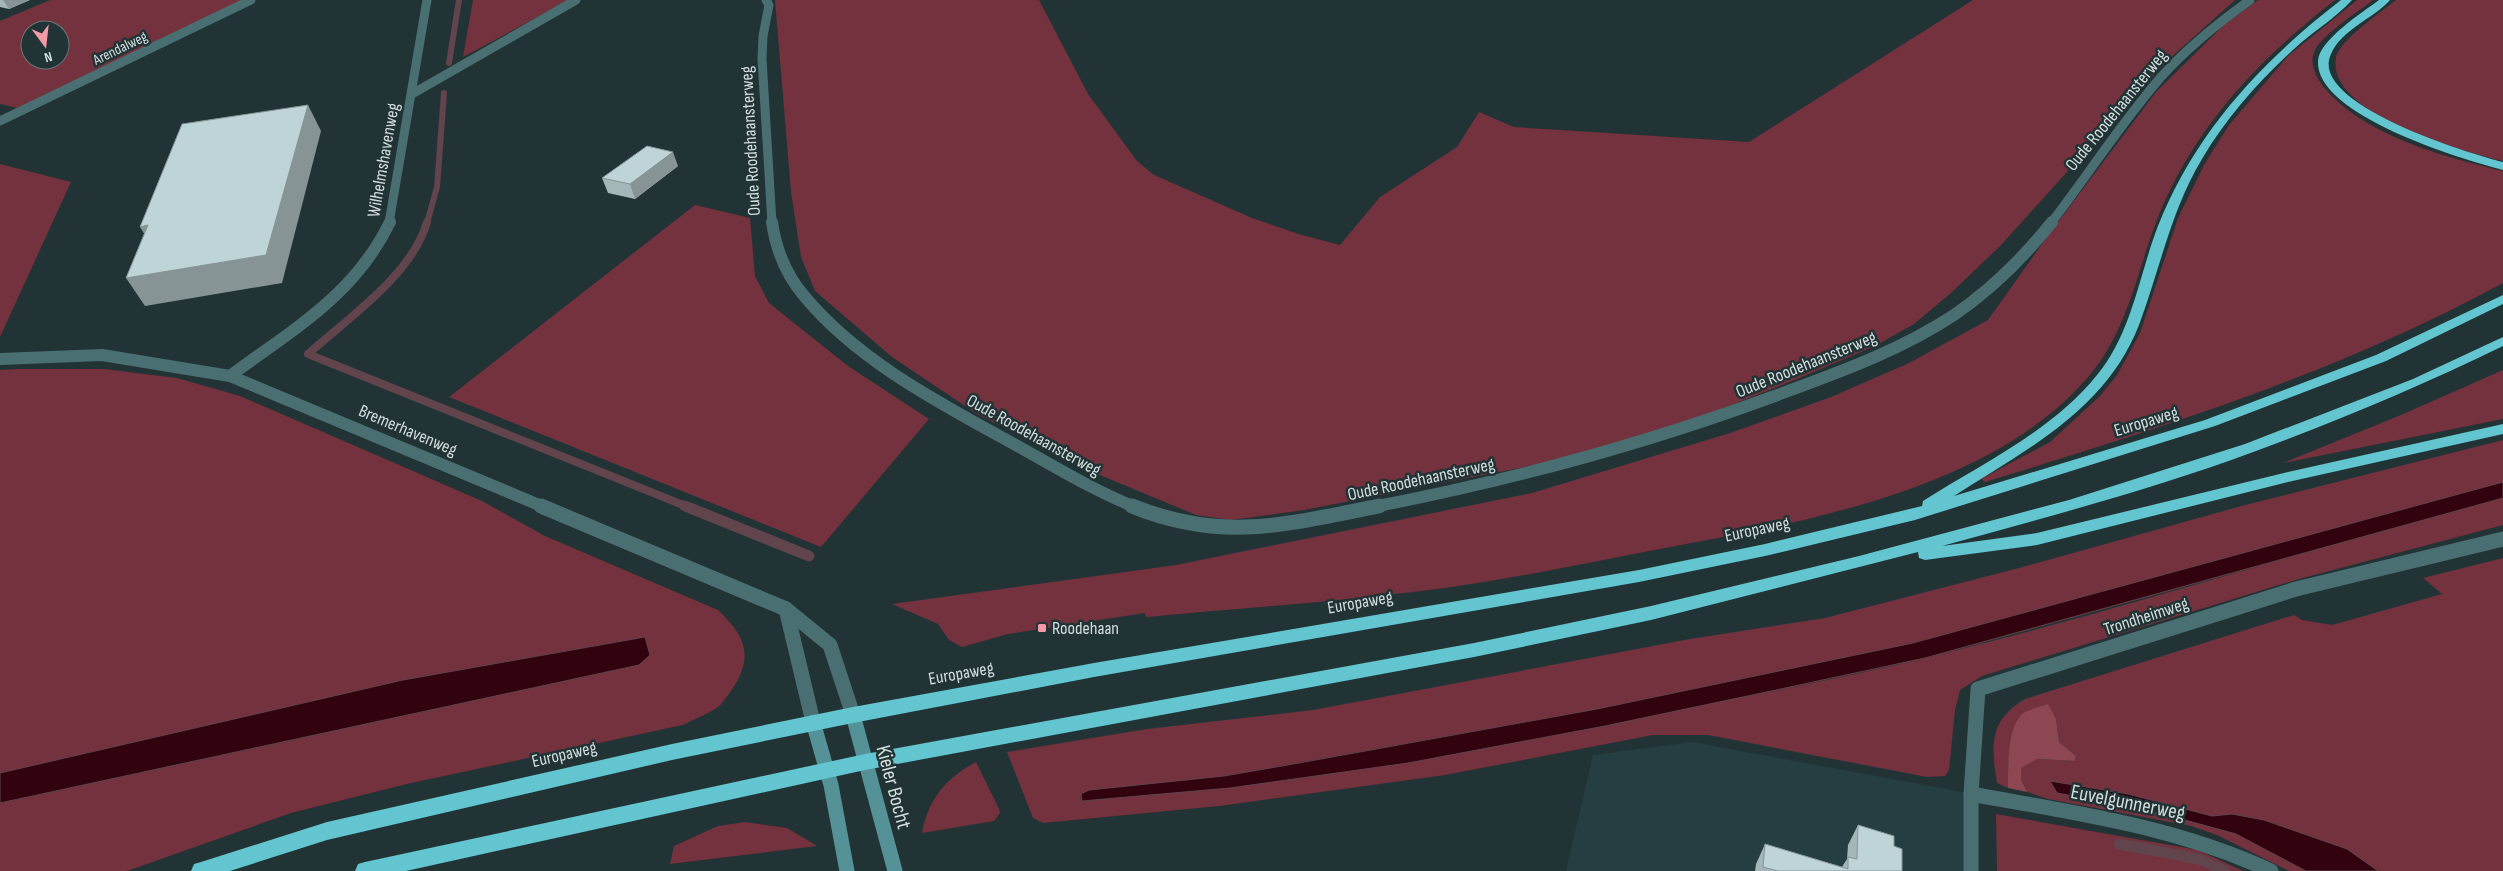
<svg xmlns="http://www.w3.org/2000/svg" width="2503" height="871" font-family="'Sofia Sans Condensed',sans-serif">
	<rect width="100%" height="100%" fill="#223335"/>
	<!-- built -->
	<path fill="#253e41" d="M1692,742L1979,795V871H1566L1593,755Z"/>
	<!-- green -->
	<g fill="#73323d" fill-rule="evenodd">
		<path d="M50,0H243L18,108L0,104V21ZM30,30H60V60H30Z"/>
		<path d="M473,0H569L463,57Z"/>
		<path d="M775,0H1039L1088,94L1137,161L1154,175L1252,218L1298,234L1340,245L1380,197L1457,147L1479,112L1514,127L1749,142L1973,0H2235L2167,61L2001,245L1951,293L1914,324L1875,346L1797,379L1696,419L1649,434L1545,463L1304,510L1231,520L1196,515L1083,468L977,414L892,357L815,291L801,257L791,192Z"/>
		<path d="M2258,0H2335C2258,60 2195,126 2158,217C2138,268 2128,328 2093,371C1999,488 1805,522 1665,548C1587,563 1508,580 1429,590C1335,602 1240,608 1146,617L1145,613L1008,634L962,647L949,640L938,624L892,604L1176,565L1532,493L1730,433L1831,397L1909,363L1988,320L2049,234L2156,92L2225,24Z"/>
		<path d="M2357,0H2373C2357,13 2325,32 2315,50C2309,61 2315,76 2323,86C2362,135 2444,157 2503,171V283C2340,372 2162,428 1985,482L1981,479L2050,442L2100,396L2117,375L2140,333L2178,218L2204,165L2229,125L2288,56Z"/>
		<path d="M2396,0H2503V161C2463,152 2325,114 2336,57C2340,40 2381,12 2396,0Z"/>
		<path d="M0,164L71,182L0,337Z"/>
		<path d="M695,205L750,218L755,276L769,303L848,366L929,419L821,547L449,397Z"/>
		<path d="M16,369H104L177,378L240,396L482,501L545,536L718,610C743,634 754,653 735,685C730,692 724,702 718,707C708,714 694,719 683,725L411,783L291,813L127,871H0V803L639,665L649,655L644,637L403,680L0,773V370Z"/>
		<path d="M2503,370V419L2283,463L2401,415Z"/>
		<path d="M2503,440V482L1913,643L1597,709L1224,776L1080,797L1082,801C1292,785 1498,748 1703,705C1777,690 1852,676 1925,658C2119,611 2310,548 2503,498V525L2299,579L1982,676L1960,690L1955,710L1949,770L1945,776L1927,777L1708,735H1653L1445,775L1219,806L1043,823L1033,818L1007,752L1147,729L1313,710L1690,639L1825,618L2019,568L2245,505Z"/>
		<path d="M2503,558V871H2378L2347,849L2264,820L2232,814L2212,816L2128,794L2051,782L2236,834L2306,871H2289L2217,835L2191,826L2048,799L2027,792L2021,779V767L2037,759L2075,761L2076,756L2059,742L2056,719L2008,761V788L1997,783C1991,746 1989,720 2025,699L2294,615L2302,620L2332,625L2442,594L2423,578Z"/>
		<path d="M976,762L999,809L1000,813L994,821L922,833C928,799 946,778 976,762Z"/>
		<path d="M1996,814L2198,850L2243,871H1997Z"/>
		<path d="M745,822L787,828L817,846L670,864L674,846L718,826Z"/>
	</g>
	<!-- forest -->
	<path fill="#8c4752" d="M2048,704L2056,719L2059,742L2076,756L2075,761L2037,759L2021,768V779L2027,792L2008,788C2008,768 2007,728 2022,714C2028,709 2041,707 2048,704Z"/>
	<!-- water -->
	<g fill="#32030f" stroke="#62444d">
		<path d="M2503,482V498L1925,658L1776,690L1605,726L1408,763L1230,788L1082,801L1081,794L1089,790L1224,776L1299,763L1597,709L1913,643Z"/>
		<path d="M645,637L650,655L639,665L0,803V773L403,680Z"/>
		<path d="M2050,781L2128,794L2212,816L2232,814L2264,820L2347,849L2378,871H2306L2236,834L2152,811L2057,793Z"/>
	</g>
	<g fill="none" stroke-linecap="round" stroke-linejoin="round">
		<!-- stream-far2 -->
		<g stroke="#62444d" stroke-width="6">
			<path d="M449,63L459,0"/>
			<path d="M427,223L437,187L444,93"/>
		</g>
		<!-- stream-far1 -->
		<path stroke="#62444d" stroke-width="8" d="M427,222C412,275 348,318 308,354L688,507"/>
		<!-- stream -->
		<g stroke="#62444d" stroke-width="11">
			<path d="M685,506L809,556"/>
			<path d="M2119,844L2199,859L2225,871"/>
		</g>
		<!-- street-far2 -->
		<g stroke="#4a6f72" stroke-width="9">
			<path d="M766,0L769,5L763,36L762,59L772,223"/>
			<path d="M412,94L576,0"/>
			<path d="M0,121L251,0"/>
			<path d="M389,223L427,0"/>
			<path d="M2051,223C2088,175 2121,123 2161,77C2187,48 2218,23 2250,0"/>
		</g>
		<!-- street-far1 -->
		<g stroke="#4a6f72" stroke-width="12">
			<path d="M772,222C776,250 786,275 805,297C861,364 946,406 1021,448C1059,469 1095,491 1135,507"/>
			<path d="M0,359L102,355L230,376L544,507"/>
			<path d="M230,376C293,329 354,296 390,222"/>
			<path d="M1373,507C1512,480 1639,446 1772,397C1834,374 1898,352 1954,315C1992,289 2024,257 2052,222"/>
		</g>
		<!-- street -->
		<g stroke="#4a6f72" stroke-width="15">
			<path d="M541,506L786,609L830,645L853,715"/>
			<path d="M1132,506C1223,543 1288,524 1379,506"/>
			<path d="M786,609L813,722"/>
			<path d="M1971,794C2075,813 2174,826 2271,871"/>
			<path d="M1971,871V794L1978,689L2296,589L2503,539"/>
		</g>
		<!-- secondary -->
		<g stroke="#559298" stroke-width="15">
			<path d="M853,715L895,871"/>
			<path d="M813,722L831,785L847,871"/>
		</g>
		<!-- highway -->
		<g fill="#62c5cf" fill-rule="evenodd">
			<path d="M2341,0H2352C2336,18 2312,32 2294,49C2259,81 2226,118 2202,159C2171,210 2160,269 2139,325C2106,410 2026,450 1954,496L2205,420L2376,355L2503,295V304L2386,361L2215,426L1915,520L1765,556L1639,582L1094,677L853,723L672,760L327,840L230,871H191L194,864L201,862L327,822L672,744L853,707L1094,663L1639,570L1765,544L1922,506L1923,501C1983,463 2052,431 2097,375C2132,333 2139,275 2158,226C2195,132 2262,61 2341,0Z"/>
			<path d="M2379,0H2390C2373,19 2342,29 2331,54C2307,104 2470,154 2503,162V170C2461,159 2315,115 2318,61C2319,40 2363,12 2379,0Z"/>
			<path d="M2503,337V346C2423,385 2340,420 2256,451C2154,489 2047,517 1942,546L2037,533L2288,472L2503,424V434L2288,482L2037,545L1925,560L1919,558L1918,552L1651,620L1474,657L865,770L406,871H355L358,864L365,862L865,754L1474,643L1651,606L1859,556L2069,500L2245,444L2413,379Z"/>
		</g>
	</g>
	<!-- wall -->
	<g fill="#a4b6b8">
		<path d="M0,0H30L9,9L0,7Z"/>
		<path d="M678,166L635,199L608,193L602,178Z"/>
		<path d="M1858,825L1894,846L1902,871H1755L1756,864L1765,844L1842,867L1847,859L1848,845Z"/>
	</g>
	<!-- shaded-wall -->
	<g fill="#869496">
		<path d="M3,0H30L9,9Z"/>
		<path d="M308,105L321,131L282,283L145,306L126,278Z"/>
		<path d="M673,152L678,166L635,199L630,184Z"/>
		<path d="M148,225L157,254L140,227Z"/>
	</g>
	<!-- building -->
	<g fill="#bfd4d6" stroke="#869496">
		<path d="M308,105L266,255L126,278L148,225L140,227L182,124Z"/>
		<path d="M647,146L673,152L630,184L602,178Z"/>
		<path d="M1858,825L1894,836V846L1902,849V871H1778L1763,867L1765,844L1848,869V857L1857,859Z"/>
	</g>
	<!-- markers -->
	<rect fill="#f49aa6" stroke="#223335" stroke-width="2" x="1037" y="623" width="10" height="10" rx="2.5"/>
	<g text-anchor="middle" stroke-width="5" stroke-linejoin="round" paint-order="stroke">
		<!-- far-street labels -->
		<g font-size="15" fill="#d2ddde" stroke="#223335">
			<text transform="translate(120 48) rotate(-26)" y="5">Arendalweg</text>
		</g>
		<!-- street labels -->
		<g font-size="18" fill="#d2ddde" stroke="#223335">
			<text transform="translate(2116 110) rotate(-51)" y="6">Oude Roodehaansterweg</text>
			<text transform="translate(750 141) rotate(-93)" y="6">Oude Roodehaansterweg</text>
			<text transform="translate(383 160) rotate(-80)" y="6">Wilhelmshavenweg</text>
			<text transform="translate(1806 364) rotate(-22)" y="6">Oude Roodehaansterweg</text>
			<text transform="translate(2146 421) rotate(-17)" y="6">Europaweg</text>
			<text transform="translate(408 430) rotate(23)" y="6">Bremerhavenweg</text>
			<text transform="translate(1034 435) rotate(29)" y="6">Oude Roodehaansterweg</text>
			<text transform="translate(1421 479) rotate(-12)" y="6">Oude Roodehaansterweg</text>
			<text transform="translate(1757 529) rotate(-12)" y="6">Europaweg</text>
			<text transform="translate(1360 602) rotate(-10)" y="6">Europaweg</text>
			<text transform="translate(2146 616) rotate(-18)" y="6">Trondheimweg</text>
			<text transform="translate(961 673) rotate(-10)" y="6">Europaweg</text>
			<text transform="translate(564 754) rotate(-13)" y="6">Europaweg</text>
		</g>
		<!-- poi labels -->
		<g font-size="18" fill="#d2ddde" stroke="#223335" text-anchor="start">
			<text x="1052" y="634">Roodehaan</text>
		</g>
		<!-- near-street labels -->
		<g font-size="21" fill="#d2ddde" stroke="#223335">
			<text transform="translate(894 787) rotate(75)" y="7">Kieler Bocht</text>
			<text transform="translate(2128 802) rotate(11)" y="7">Euvelgunnerweg</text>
		</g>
	</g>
	<!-- north arrow -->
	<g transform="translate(45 45) rotate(165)"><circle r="24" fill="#223335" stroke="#687779"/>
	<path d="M0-4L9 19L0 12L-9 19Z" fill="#f49aa6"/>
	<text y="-8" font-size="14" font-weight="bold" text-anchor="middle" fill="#d2ddde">N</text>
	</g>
</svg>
